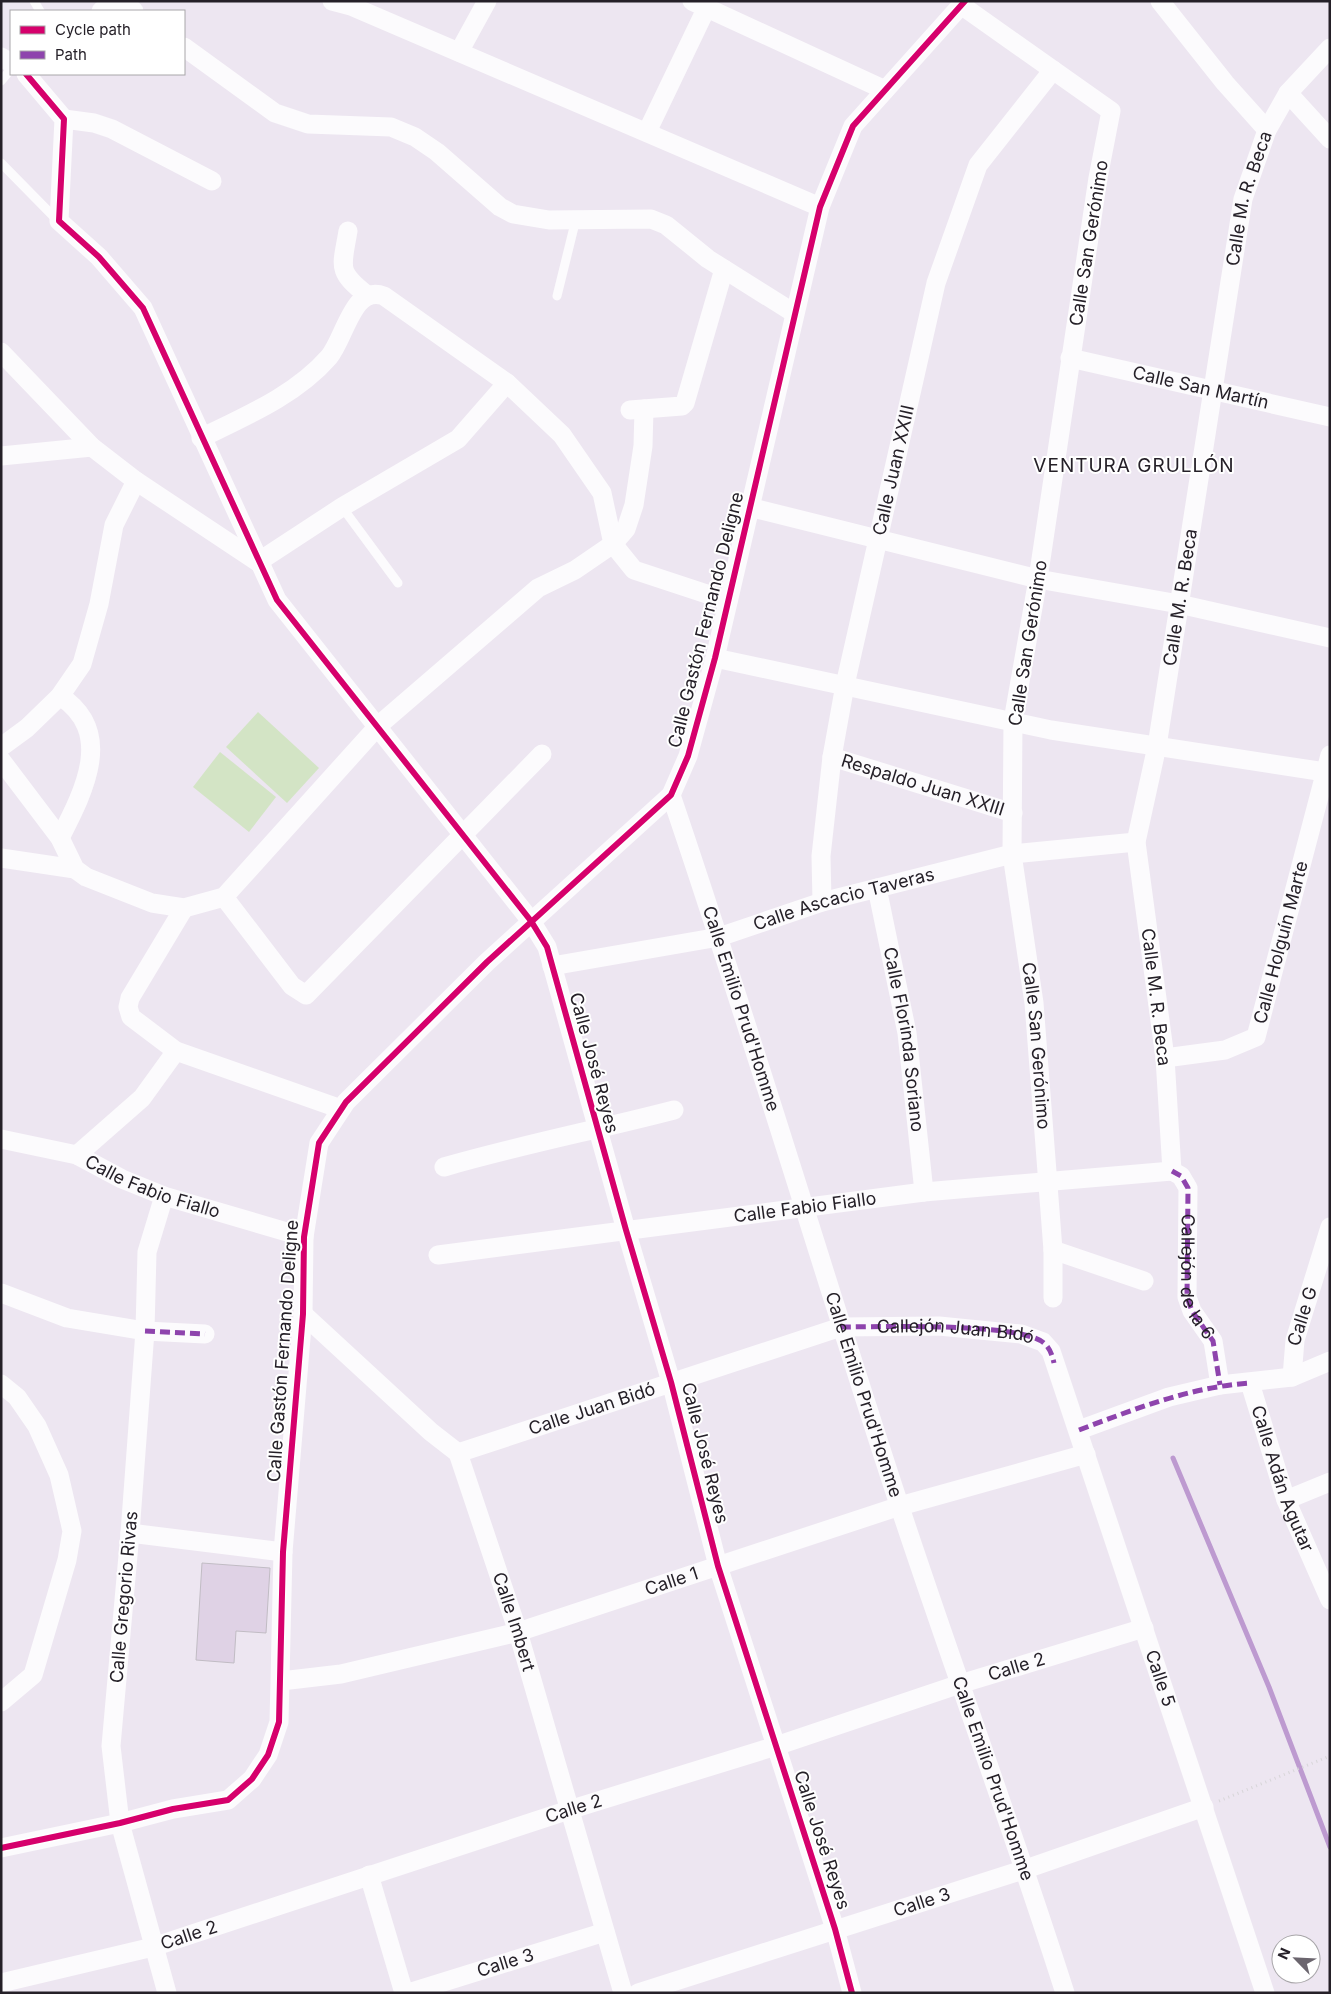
<svg xmlns="http://www.w3.org/2000/svg" width="1331" height="1994" font-family="Inter,sans-serif">
	<rect width="100%" height="100%" fill="#ede6f1"/>
	<!-- green -->
	<g fill="#d3e4c5">
		<path d="M258,712L319,768L287,803L226,747Z"/>
		<path d="M220,752L276,797L249,832L193,787Z"/>
	</g>
	<g fill="none" stroke-linecap="round" stroke-linejoin="round">
		<!-- stream -->
		<path stroke="#bd9ad0" stroke-width="5" d="M1173,1458L1269,1687L1330,1847"/>
	</g>
	<!-- building -->
	<path fill="#dfd2e5" stroke="#c1bcc4" d="M202,1563L270,1568L266,1633L236,1631L234,1663L196,1660Z"/>
	<g fill="none" stroke-linecap="round" stroke-linejoin="round">
		<!-- path -->
		<path stroke="#d7d5d8" stroke-width="3" stroke-dasharray="1 4" stroke-linecap="butt" d="M1219,1801L1330,1756"/>
		<!-- service -->
		<g stroke="#fcfbfd" stroke-width="9">
			<path d="M34,1L40,11"/>
			<path d="M1,81L11,69"/>
			<path d="M1,163L58,221"/>
			<path d="M557,296L576,219"/>
			<path d="M342,507L398,583"/>
		</g>
		<!-- minor -->
		<g stroke="#fcfbfd" stroke-width="19">
			<path d="M123,1L134,11"/>
			<path d="M332,1L351,6L820,207"/>
			<path d="M692,1L885,90"/>
			<path d="M1160,1L1225,83L1267,130"/>
			<path id="s1" d="M961,5L1111,111L1098,178L1038,579L1013,721L1012,854L1034,1003L1053,1250V1298"/>
			<path d="M101,11L114,1"/>
			<path d="M184,47L275,113L308,124L391,127L415,137L437,152L500,207L513,214L549,220L651,219L666,225L708,259L794,313"/>
			<path d="M459,52L487,1"/>
			<path d="M1,57L11,63"/>
			<path d="M26,74L64,119L59,221L99,257L143,308L277,600L531,921L547,947L626,1230L671,1382L718,1566L835,1929L852,1993"/>
			<path d="M1288,93L1330,139"/>
			<path d="M64,119L94,123L112,129L212,181"/>
			<path d="M647,132L706,9"/>
			<path d="M348,231C342,267 336,271 367,295"/>
			<path d="M1,352L92,447L136,481L258,562L342,507L458,439L507,383"/>
			<path id="s2" d="M1070,358L1330,417"/>
			<path d="M630,410L682,406L685,403L724,269"/>
			<path d="M201,438C246,416 296,395 329,357C345,338 353,284 384,296L507,383L562,435L602,493L613,544L634,570L728,601"/>
			<path d="M1,456L92,447"/>
			<path d="M749,507L1038,579L1179,604L1330,638"/>
			<path d="M715,658L1051,730L1325,772"/>
			<path d="M60,696C115,732 84,791 60,838"/>
			<path d="M1,747L27,728L60,696L82,664L99,604L114,525L136,481"/>
			<path id="s3" d="M832,757L1013,813"/>
			<path d="M1,760L60,838L75,869L86,877L152,903L184,908L224,897L379,725L538,588L575,570L613,544L626,529L634,505L643,446L644,409"/>
			<path id="s4" d="M671,795C748,1021 816,1250 890,1477C946,1649 1010,1820 1065,1993"/>
			<path d="M1,858L75,869"/>
			<path id="s5" d="M877,888L907,1033L924,1192"/>
			<path d="M224,897L292,986L306,995L542,754"/>
			<path id="s6" d="M822,902L821,856L832,757L845,685L936,283L978,165L1053,70"/>
			<path d="M184,908L130,998L128,1007L131,1017L176,1051L341,1109"/>
			<path id="s7" d="M552,966L719,937L822,902L1012,854L1136,842"/>
			<path id="s8" d="M1165,1058L1225,1050L1256,1037L1330,755"/>
			<path id="s9" d="M1,1139L77,1155L122,1179L164,1196L304,1237"/>
			<path d="M77,1155L142,1098L176,1051"/>
			<path d="M444,1167C520,1145 597,1130 674,1110"/>
			<path id="s10" d="M1172,1171L1165,1058L1136,842L1157,746L1243,199L1267,130L1288,93L1330,48"/>
			<path id="s11" d="M1172,1171L1181,1176L1188,1188L1187,1297L1192,1311L1213,1341L1220,1385"/>
			<path d="M164,1196L147,1252L145,1331L130,1533L111,1746L120,1823L167,1993"/>
			<path d="M1053,1250L1144,1281"/>
			<path id="s12" d="M438,1255L924,1192L1172,1171"/>
			<path d="M1,1293L67,1318L145,1331L205,1334"/>
			<path id="s13" d="M303,1314L431,1432L458,1453L518,1632L623,1993"/>
			<path id="s14" d="M1292,1377L1295,1340L1330,1227"/>
			<path id="s15" d="M1250,1383L1286,1500L1330,1600"/>
			<path d="M1,1384L17,1397L37,1426L59,1475L72,1531L67,1560L33,1675L1,1702"/>
			<path d="M1079,1430L1169,1397L1220,1385L1292,1377L1330,1361"/>
			<path id="s16" d="M458,1453L841,1327L939,1326L1021,1334L1043,1342L1051,1351L1265,1993"/>
			<path d="M1286,1500L1330,1482"/>
			<path d="M130,1533L283,1552"/>
			<path id="s17" d="M281,1681L341,1674L518,1632L900,1506L1086,1454"/>
			<path d="M1,1848L120,1823L173,1809L228,1800L252,1779L268,1755L279,1722L283,1552L303,1314L304,1237L319,1143L346,1102L487,962L671,795L688,756L715,658L820,207L853,126L965,1"/>
			<path d="M369,1875L404,1993"/>
			<path id="s18" d="M1,1983L153,1947L569,1810L776,1746L960,1684L1144,1628"/>
			<path id="s19" d="M408,1993L605,1932"/>
			<path id="s20" d="M638,1993L1026,1869L1204,1807"/>
		</g>
		<!-- quiet -->
		<g stroke="#8e44ad" stroke-width="5" stroke-dasharray="10 5" stroke-linecap="butt">
			<path d="M1172,1171L1181,1176L1188,1188L1187,1297L1192,1311L1213,1341L1220,1385"/>
			<path d="M841,1327C878,1327 1019,1322 1044,1343C1050,1348 1052,1355 1054,1363"/>
			<path d="M145,1331L205,1334"/>
			<path d="M1079,1430C1135,1409 1190,1387 1250,1383"/>
		</g>
		<defs>
			<g id="cycleway">
				<path d="M26,74L64,119L59,221L99,257L143,308L277,600L531,921L547,947L626,1230L671,1382L718,1566L835,1929L852,1993"/>
				<path d="M1,1848L120,1823L173,1809L228,1800L252,1779L268,1755L279,1722L283,1552L303,1314L304,1237L319,1143L346,1102L487,962L671,795L688,756L715,658L820,207L853,126L965,1"/>
			</g>
		</defs>
		<!-- cycleway casing -->
		<use href="#cycleway" stroke="#fff" stroke-width="9"/>
		<!-- cycleway -->
		<use href="#cycleway" stroke="#d6006c" stroke-width="6"/>
	</g>
	<g text-anchor="middle" stroke-width="4" stroke-linejoin="round" paint-order="stroke">
		<!-- street labels -->
		<g font-size="18" fill="#252028" stroke="#fff">
			<text dy="6" stroke="none"><textPath href="#s10" startOffset="985">Calle M. R. Beca</textPath></text>
			<text transform="translate(1089 243) rotate(-81)" y="6">Calle San Gerónimo</text>
			<text dy="6" stroke="none"><textPath href="#s2" startOffset="134">Calle San Martín</textPath></text>
			<text dy="6" stroke="none"><textPath href="#s6" startOffset="439">Calle Juan XXIII</textPath></text>
			<text dy="6" stroke="none"><textPath href="#s10" startOffset="580">Calle M. R. Beca</textPath></text>
			<text transform="translate(706 620) rotate(-76)" y="6">Calle Gastón Fernando Deligne</text>
			<text transform="translate(1028 643) rotate(-81)" y="6">Calle San Gerónimo</text>
			<text dy="6" stroke="none"><textPath href="#s3" startOffset="95">Respaldo Juan XXIII</textPath></text>
			<text dy="6" stroke="none"><textPath href="#s7" startOffset="300">Calle Ascacio Taveras</textPath></text>
			<text dy="6" stroke="none"><textPath href="#s8" startOffset="192">Calle Holguín Marte</textPath></text>
			<text transform="translate(1156 997) rotate(83)" y="6">Calle M. R. Beca</text>
			<text dy="6" stroke="none"><textPath href="#s4" startOffset="225">Calle Emilio Prud'Homme</textPath></text>
			<text dy="6" stroke="none"><textPath href="#s5" startOffset="154">Calle Florinda Soriano</textPath></text>
			<text dy="6" stroke="none"><textPath href="#s1" startOffset="1128">Calle San Gerónimo</textPath></text>
			<text transform="translate(594 1063) rotate(75)" y="6">Calle José Reyes</text>
			<text dy="6" stroke="none"><textPath href="#s9" startOffset="160">Calle Fabio Fiallo</textPath></text>
			<text dy="6" stroke="none"><textPath href="#s12" startOffset="370">Calle Fabio Fiallo</textPath></text>
			<text dy="6" stroke="none"><textPath href="#s11" startOffset="115">Callejón de la 6</textPath></text>
			<text dy="6" stroke="none"><textPath href="#s14" startOffset="62">Calle G</textPath></text>
			<text dy="6" stroke="none"><textPath href="#s16" startOffset="518">Callejón Juan Bidó</textPath></text>
			<text transform="translate(283 1351) rotate(-86)" y="6">Calle Gastón Fernando Deligne</text>
			<text dy="6" stroke="none"><textPath href="#s4" startOffset="630">Calle Emilio Prud'Homme</textPath></text>
			<text dy="6" stroke="none"><textPath href="#s16" startOffset="141">Calle Juan Bidó</textPath></text>
			<text transform="translate(705 1453) rotate(76)" y="6">Calle José Reyes</text>
			<text dy="6" stroke="none"><textPath href="#s15" startOffset="101">Calle Adán Agutar</textPath></text>
			<text dy="6" stroke="none"><textPath href="#s17" startOffset="404">Calle 1</textPath></text>
			<text transform="translate(124 1597) rotate(-85)" y="6">Calle Gregorio Rivas</text>
			<text dy="6" stroke="none"><textPath href="#s13" startOffset="386">Calle Imbert</textPath></text>
			<text dy="6" stroke="none"><textPath href="#s18" startOffset="1064">Calle 2</textPath></text>
			<text dy="6" stroke="none"><textPath href="#s16" startOffset="964">Calle 5</textPath></text>
			<text dy="6" stroke="none"><textPath href="#s4" startOffset="1035">Calle Emilio Prud'Homme</textPath></text>
			<text dy="6" stroke="none"><textPath href="#s18" startOffset="599">Calle 2</textPath></text>
			<text transform="translate(822 1840) rotate(72)" y="6">Calle José Reyes</text>
			<text dy="6" stroke="none"><textPath href="#s20" startOffset="298">Calle 3</textPath></text>
			<text dy="6" stroke="none"><textPath href="#s18" startOffset="194">Calle 2</textPath></text>
			<text dy="6" stroke="none"><textPath href="#s19" startOffset="102">Calle 3</textPath></text>
		</g>
		<!-- neighbourhood labels -->
		<g font-size="19" letter-spacing="1" fill="#252028" stroke="#fff">
			<text x="1134" y="472">VENTURA GRULLÓN</text>
		</g>
	</g>
	<!-- border -->
	<rect width="1331" height="1994" fill="none" stroke="#252028" stroke-width="5"/>
	<!-- legend -->
	<rect x="10" y="10" width="175" height="65" fill="#ffffff" stroke="#a8a6a9"/>
	<rect x="20" y="26" width="25" height="8" fill="#d6006c" stroke="#a8a6a9"/>
	<text x="55" y="35" font-size="15" fill="#252028">Cycle path</text>
	<rect x="20" y="51" width="25" height="8" fill="#8e44ad" stroke="#a8a6a9"/>
	<text x="55" y="60" font-size="15" fill="#252028">Path</text>
	<!-- north arrow -->
	<g transform="translate(1296 1959) rotate(294)"><circle r="24" fill="#ffffff" stroke="#a8a6a9"/>
	<path d="M0-4L9 19L0 12L-9 19Z" fill="#6b656e"/>
	<text y="-8" font-size="14" font-weight="bold" text-anchor="middle" fill="#252028">N</text>
	</g>
</svg>
